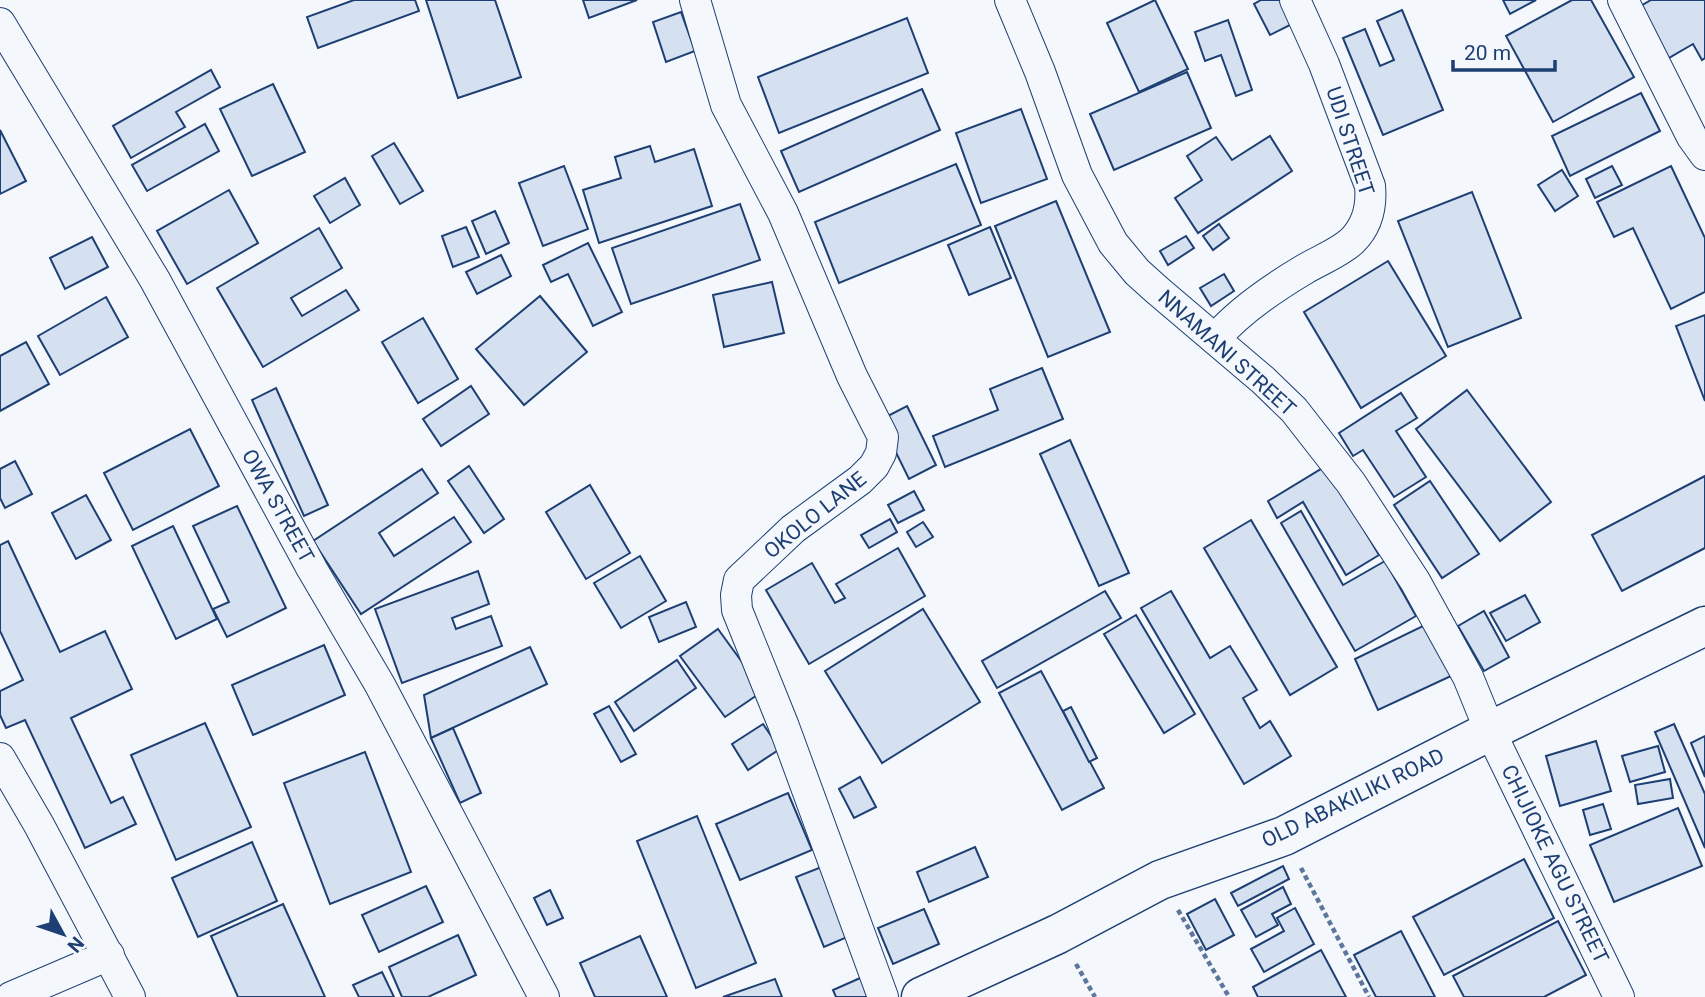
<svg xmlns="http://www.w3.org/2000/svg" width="1705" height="997" font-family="Roboto,sans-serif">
	<rect width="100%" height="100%" fill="#f4f7fb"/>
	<!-- building -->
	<g fill="#d5e0f0" stroke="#1d3f73" stroke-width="2">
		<path d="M354,0H415L419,11L318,48L307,17Z"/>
		<path d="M426,0H495L521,77L458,98Z"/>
		<path d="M583,0H637L589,18Z"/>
		<path d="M1155,0L1188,69L1139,92L1107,23Z"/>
		<path d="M1261,0H1282L1294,23L1270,35L1254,4Z"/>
		<path d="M1503,0H1536L1510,14Z"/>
		<path d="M1572,0H1591L1634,77L1553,122L1506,36Z"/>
		<path d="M1651,0H1705V58L1702,60L1693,44L1667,59L1639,7Z"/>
		<path d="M1402,10L1443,110L1383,135L1343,38L1365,29L1380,66L1394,60L1377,21Z"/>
		<path d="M681,12L695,51L666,62L653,22Z"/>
		<path d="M907,18L928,73L779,133L758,77Z"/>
		<path d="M1228,20L1252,90L1236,96L1221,55L1205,61L1195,32Z"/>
		<path d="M211,70L220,87L176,112L185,127L131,158L113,126Z"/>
		<path d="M1187,72L1211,128L1114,170L1090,114Z"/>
		<path d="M273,84L305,152L252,176L220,109Z"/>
		<path d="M922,89L940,130L799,192L781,151Z"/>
		<path d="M1641,93L1660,131L1570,176L1552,136Z"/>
		<path d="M1021,109L1047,179L981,203L956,133Z"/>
		<path d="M205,124L219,151L147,191L132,165Z"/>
		<path d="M0,130L26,181L0,194Z"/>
		<path d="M1270,136L1292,171L1198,233L1175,198L1202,180L1187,156L1216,137L1232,160Z"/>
		<path d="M394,143L423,191L400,204L372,156Z"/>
		<path d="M650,146L655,162L694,149L712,206L599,243L583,190L621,178L615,157Z"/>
		<path d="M956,164L981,225L839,283L815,222Z"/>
		<path d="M564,166L588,229L543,246L519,183Z"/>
		<path d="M1612,166L1622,185L1595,198L1586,179Z"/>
		<path d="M1671,166L1705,238V292L1671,309L1633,228L1614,237L1597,202Z"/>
		<path d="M1562,170L1578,196L1555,211L1538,185Z"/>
		<path d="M345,178L360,205L330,223L314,196Z"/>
		<path d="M229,190L258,243L187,284L157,231Z"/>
		<path d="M1472,192L1521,318L1448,347L1398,221Z"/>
		<path d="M1056,201L1110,332L1048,357L995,226Z"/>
		<path d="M740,204L760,260L631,304L612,248Z"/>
		<path d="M495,211L509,243L486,254L472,221Z"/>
		<path d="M1219,224L1229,238L1213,250L1203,236Z"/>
		<path d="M466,227L479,257L453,267L442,236Z"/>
		<path d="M990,227L1011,278L969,295L948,245Z"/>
		<path d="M319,228L342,268L291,298L302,316L346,290L359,310L263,367L217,288Z"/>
		<path d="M1186,236L1194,248L1168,265L1160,251Z"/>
		<path d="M92,237L108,267L65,289L50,258Z"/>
		<path d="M588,243L622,312L593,326L568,274L551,282L543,265Z"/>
		<path d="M501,255L511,276L477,294L466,272Z"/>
		<path d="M1388,261L1446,356L1361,408L1304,312Z"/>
		<path d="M1224,274L1234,291L1211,306L1200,288Z"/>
		<path d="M772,282L784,333L724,347L713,295Z"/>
		<path d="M540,296L587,352L524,405L476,349Z"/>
		<path d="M106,297L128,337L60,375L38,336Z"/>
		<path d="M1705,315V401L1676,326Z"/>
		<path d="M423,318L458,379L418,403L382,342Z"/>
		<path d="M26,342L49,384L0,411V356Z"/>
		<path d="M1042,368L1063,419L945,467L933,436L998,410L990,389Z"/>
		<path d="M471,386L489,414L441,446L423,419Z"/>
		<path d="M276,388L328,505L304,516L252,400Z"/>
		<path d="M1467,390L1551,502L1500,541L1416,429Z"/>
		<path d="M1401,393L1417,418L1396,431L1426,477L1394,497L1363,450L1353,456L1339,433Z"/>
		<path d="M907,406L936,465L909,479L880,420Z"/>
		<path d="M190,429L219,486L133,530L104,473Z"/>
		<path d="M1070,440L1129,573L1099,586L1040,454Z"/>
		<path d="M15,461L32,494L5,508L0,498V469Z"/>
		<path d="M469,466L504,519L484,533L448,481Z"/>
		<path d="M1326,466L1379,555L1346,575L1303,502L1277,518L1268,501Z"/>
		<path d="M422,469L438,493L379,533L394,556L454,517L471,542L361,614L313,541Z"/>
		<path d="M1705,476V548L1622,591L1592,535Z"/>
		<path d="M1430,481L1479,554L1442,578L1394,505Z"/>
		<path d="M590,485L630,553L586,579L546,512Z"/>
		<path d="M914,491L924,510L898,523L888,505Z"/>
		<path d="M86,495L111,540L76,559L52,513Z"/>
		<path d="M237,506L286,608L227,637L213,609L229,602L193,526Z"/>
		<path d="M1301,511L1343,585L1385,561L1416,616L1355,651L1281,523Z"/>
		<path d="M890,519L897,532L869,548L861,535Z"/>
		<path d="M1251,520L1337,667L1290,695L1204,548Z"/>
		<path d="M923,522L933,537L916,547L907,532Z"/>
		<path d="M173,526L217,619L176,639L132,546Z"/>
		<path d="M8,541L60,652L105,631L132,689L71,718L111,803L123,797L136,824L85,848L25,720L6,728L0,715V691L23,680L0,631V545Z"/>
		<path d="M898,548L925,596L809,664L766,590L812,563L835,603L845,598L836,584Z"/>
		<path d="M640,556L666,601L621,628L594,583Z"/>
		<path d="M478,571L489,604L452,618L456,629L491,616L502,646L402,683L375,609Z"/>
		<path d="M1105,591L1121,618L997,688L982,661Z"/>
		<path d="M1171,591L1210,658L1230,646L1257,690L1243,698L1260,728L1270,721L1291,756L1244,784L1141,608Z"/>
		<path d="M1525,595L1540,622L1506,641L1490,613Z"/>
		<path d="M686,602L696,627L659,642L649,617Z"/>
		<path d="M923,609L980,702L882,763L825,671Z"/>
		<path d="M1484,611L1509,657L1484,671L1458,626Z"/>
		<path d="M1136,615L1195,714L1164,733L1104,634Z"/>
		<path d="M1427,624L1451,676L1378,710L1355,659Z"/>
		<path d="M718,629L763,691L725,717L680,656Z"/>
		<path d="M324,645L345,695L253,735L232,685Z"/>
		<path d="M530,647L547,684L431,738L424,695Z"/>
		<path d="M677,660L696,688L634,731L615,702Z"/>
		<path d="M1041,671L1104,788L1062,810L999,693Z"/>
		<path d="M609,706L636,754L621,762L594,714Z"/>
		<path d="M1071,707L1097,758L1089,762L1063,711Z"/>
		<path d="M205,723L251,827L176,860L131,755Z"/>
		<path d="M763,724L780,749L748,770L732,744Z"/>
		<path d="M1674,724L1705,794V848L1655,732Z"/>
		<path d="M453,728L481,793L460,803L431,738Z"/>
		<path d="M1705,736V777L1691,743Z"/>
		<path d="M1596,741L1611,791L1560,806L1546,756Z"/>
		<path d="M1658,746L1665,772L1630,782L1622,756Z"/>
		<path d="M365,752L411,872L330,904L284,783Z"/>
		<path d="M860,777L876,807L854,818L839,789Z"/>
		<path d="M1670,779L1673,798L1638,804L1635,785Z"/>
		<path d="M788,793L812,850L740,880L716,824Z"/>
		<path d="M1603,804L1611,829L1590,835L1583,810Z"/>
		<path d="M1678,808L1702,866L1614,902L1590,845Z"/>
		<path d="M697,816L756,963L696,988L637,841Z"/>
		<path d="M252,842L277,901L198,937L172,878Z"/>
		<path d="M975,847L988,877L929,902L917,872Z"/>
		<path d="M1524,859L1554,918L1444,975L1413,917Z"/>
		<path d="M824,866L852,935L824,947L796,877Z"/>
		<path d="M1283,866L1289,879L1238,906L1231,893Z"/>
		<path d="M426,886L443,922L379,952L362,915Z"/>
		<path d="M1283,887L1291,904L1272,914L1278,925L1256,937L1241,910Z"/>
		<path d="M550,890L563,918L547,925L534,898Z"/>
		<path d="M1215,899L1234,935L1206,950L1187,914Z"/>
		<path d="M283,904L325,997H238L211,936Z"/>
		<path d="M1295,908L1314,944L1264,972L1251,949L1284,931L1277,918Z"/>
		<path d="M924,909L939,944L893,964L878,928Z"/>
		<path d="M1558,921L1586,975L1544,997H1464L1453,976Z"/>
		<path d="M1401,931L1435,997H1376L1354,955Z"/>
		<path d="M458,935L476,975L428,997H402L389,967Z"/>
		<path d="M640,936L667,997H595L580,963Z"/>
		<path d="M1321,950L1346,997H1258L1253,987Z"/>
		<path d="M382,972L394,997H359L353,985Z"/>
		<path d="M867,975L873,997H836L833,990Z"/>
		<path d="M775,979L782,997H723Z"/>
	</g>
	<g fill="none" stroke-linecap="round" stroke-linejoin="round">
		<defs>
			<g id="minor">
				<path d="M695,0L726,105L783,213L852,376L883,437L881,453L874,466L860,480L793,529L739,580L736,595L737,610L783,724L883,997"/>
				<path d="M1010,0L1040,72L1077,175L1113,243L1137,272L1157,290L1263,380L1294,410L1351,483L1415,581L1468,677L1490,731L1619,997"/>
				<path d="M1623,0L1692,137L1705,155"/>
				<path d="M0,23L155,280L312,569L380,685L544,997"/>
				<path d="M1215,339C1239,311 1273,288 1305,269C1320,260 1339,253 1352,241C1367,226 1372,207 1370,186L1324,64L1295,0"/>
				<path d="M0,758L39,825L130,997"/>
				<path d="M11,997L109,955"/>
			</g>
			<path id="primary" d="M921,997L1058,934L1160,880L1284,836L1490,731L1705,626"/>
		</defs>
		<!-- minor casing -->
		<use href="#minor" stroke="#1d3f73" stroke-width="32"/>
		<!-- primary casing -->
		<use href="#primary" stroke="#1d3f73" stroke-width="41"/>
		<!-- path -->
		<g stroke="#5e769c" stroke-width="4.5" stroke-dasharray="5 3.5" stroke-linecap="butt">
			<path d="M1301,868L1369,997"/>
			<path d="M1178,910L1229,997"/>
			<path d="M1076,964L1095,997"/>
		</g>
		<!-- minor -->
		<use href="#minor" stroke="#f4f7fb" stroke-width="30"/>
		<!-- primary -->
		<use href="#primary" stroke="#f4f7fb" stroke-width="38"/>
	</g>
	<g text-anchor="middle" stroke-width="5" stroke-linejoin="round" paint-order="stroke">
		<!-- street labels -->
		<g font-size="21" fill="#1d3f73" stroke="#f4f7fb">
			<text transform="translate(1350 141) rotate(72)" y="7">UDI STREET</text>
			<text transform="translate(1227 353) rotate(42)" y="7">NNAMANI STREET</text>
			<text transform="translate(278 506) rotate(61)" y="7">OWA STREET</text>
			<text transform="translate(815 515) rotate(-39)" y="7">OKOLO LANE</text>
			<text transform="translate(1353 798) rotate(-26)" y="7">OLD ABAKILIKI ROAD</text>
			<text transform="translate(1555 864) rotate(64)" y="7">CHIJIOKE AGU STREET</text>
		</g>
	</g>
	<!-- north arrow -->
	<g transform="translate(63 934) rotate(130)" stroke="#f4f7fb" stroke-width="5" paint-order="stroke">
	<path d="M0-5L12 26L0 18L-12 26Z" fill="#1d3f73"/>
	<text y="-10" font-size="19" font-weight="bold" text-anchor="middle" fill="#1d3f73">N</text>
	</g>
	<!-- scale -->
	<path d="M1453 60v10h102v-10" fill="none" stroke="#1d3f73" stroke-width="3.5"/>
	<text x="1464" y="60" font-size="21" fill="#1d3f73" stroke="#f4f7fb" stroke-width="5" paint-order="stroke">20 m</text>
</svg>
